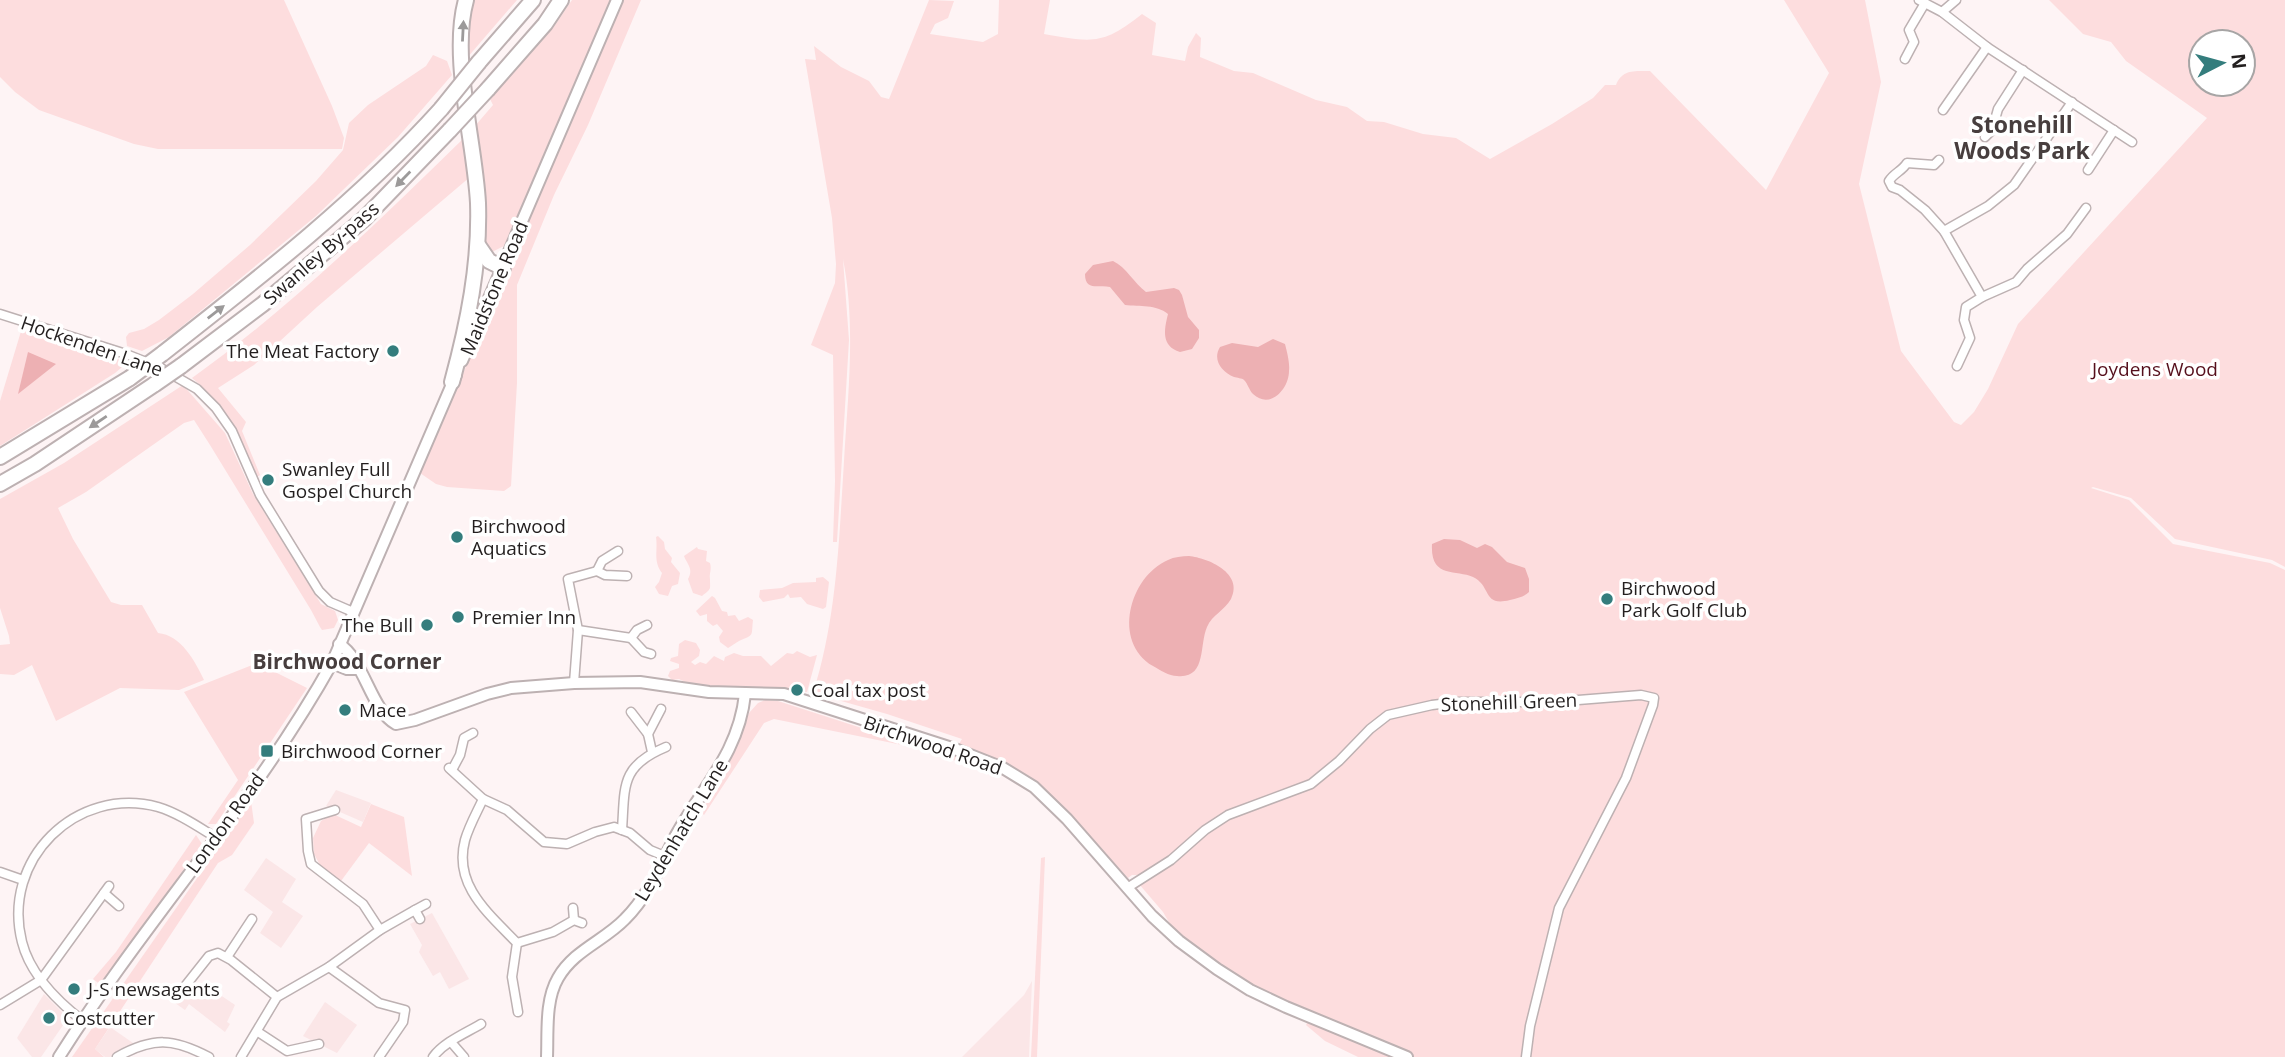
<svg xmlns="http://www.w3.org/2000/svg" width="2285" height="1057" font-family="'Open Sans',sans-serif">
	<rect width="100%" height="100%" fill="#fef4f5"/>
	<!-- built -->
	<g fill="#fbe6e7">
		<path d="M336,790L371,803L363,822L326,806Z"/>
		<path d="M266,858L296,879L282,902L303,916L281,948L260,933L273,912L244,890Z"/>
		<path d="M432,913L469,979L449,989L440,972L433,976L419,952L422,945L410,924Z"/>
		<path d="M1032,981L1029,1057H962L1024,995Z"/>
		<path d="M178,984L186,990L192,991L198,989L204,984L235,1005L227,1022L230,1024L225,1032L189,1004L185,1010L168,998Z"/>
		<path d="M44,994L68,1018L41,1057H32L17,1038Z"/>
		<path d="M325,1002L357,1025L337,1053L303,1036Z"/>
		<path d="M110,1027L133,1043L110,1057H105L95,1049Z"/>
	</g>
	<!-- green -->
	<g fill="#fdddde" fill-rule="evenodd">
		<path d="M0,0H284L332,106L344,138L342,149H158L134,144L39,110L15,92L0,77Z"/>
		<path d="M473,0H517L467,58L471,5Z"/>
		<path d="M572,0H610L504,246L492,252L484,245L475,126L493,105L490,99L553,28Z"/>
		<path d="M624,0H641L588,125L554,195L517,285V383L511,486L504,491L447,487L436,484L420,473Z"/>
		<path d="M929,0L954,1L948,18L935,24L930,34L983,42L998,34L999,0H1050L1044,34C1092,42 1102,46 1142,14L1156,23L1152,55L1185,61L1188,47L1196,33L1201,38L1200,57L1234,71L1253,73L1316,100L1347,107L1367,121L1384,122L1423,134L1456,138L1490,159L1552,124L1593,98L1605,85H1616C1622,69 1635,71 1650,71L1766,190L1829,73L1784,0H1865L1881,82L1859,184L1901,351L1954,422L1961,425L1974,412L1988,389L2018,324L2207,118L2126,61L2111,42L2083,34L2049,0H2285V567L2272,560L2175,539L2131,498L2093,487L2091,488L2129,500L2173,544L2270,563L2285,570V1057H1408L1286,1007L1180,941L1163,912L1139,884L1147,875H1132L1128,878L1073,818L1030,779L1008,764L959,744L962,739L887,714L813,693C837,618 839,539 844,461C848,394 856,325 843,259L849,340L837,542H833L835,481L833,355L811,345L835,283L836,264L832,218L805,59L816,60L814,46L841,67L869,81L881,97L889,99ZM2201,42H2243V84H2201Z"/>
		<path d="M433,55L447,61L452,75L398,137L316,216L169,337L142,351L127,346L126,337L129,333L144,329L159,320L193,294L250,245L316,181L343,150L349,123L368,105L426,66Z"/>
		<path d="M466,136L470,177L317,307L254,365L218,388L246,422L242,431L260,475L257,477C240,437 227,407 192,378C291,307 379,221 466,136Z"/>
		<path d="M22,328L69,345L128,362L115,373L0,446V401Z"/>
		<path d="M183,385L225,433L253,494L321,604L335,611L338,620L334,628L322,630L320,627L311,610L210,445L194,420L184,423L86,492L58,508L73,539L111,602L121,605H142L158,633C181,635 195,661 204,680L179,690L120,688L56,721L32,665L14,675L0,674V645L10,644L9,636L0,608V499L64,463Z"/>
		<path d="M658,536L664,542L665,549L672,558L671,562L680,573L678,584L672,586L668,596L659,594L655,587L659,582L662,573C653,561 658,551 656,537Z"/>
		<path d="M697,547L698,549L707,551L706,561L710,563C712,570 709,573 710,579C710,590 712,588 702,596L693,593L688,579C694,569 687,564 684,556Z"/>
		<path d="M823,577L829,582L826,607L823,609L807,604L801,597L790,598L788,594L784,598L763,602L759,597L760,590L782,588L793,583L816,582V578Z"/>
		<path d="M712,596L715,598L722,611L727,612L728,616L735,615L739,621L748,617L753,620C751,637 755,634 739,641C735,643 732,646 728,648L720,642L719,637L723,631L717,624L713,626L707,621V614L700,616L696,611Z"/>
		<path d="M685,640L696,643L700,650L699,656L691,662L695,665L700,662L706,664L714,656L724,661L725,657L734,653L743,656H761L771,666L787,653L793,654L797,651L810,657L817,655L807,692L770,687L743,690L693,686L679,679L672,680L668,676L670,671L679,668V664L670,661L671,658L678,656L679,644Z"/>
		<path d="M257,663L307,688L216,824H208L238,780L184,692Z"/>
		<path d="M765,700L778,701L874,732L930,746L991,770L985,771L922,749L774,719L764,723L704,815L701,812L723,777L749,713L758,703Z"/>
		<path d="M251,801L254,823L232,855L218,863L95,1049L104,1057H72Z"/>
		<path d="M371,804L404,817L412,876L369,843L341,881L320,865L314,854L313,838L321,821L333,814L361,827Z"/>
		<path d="M196,835L202,844L101,985L93,979L116,952Z"/>
		<path d="M1045,857L1037,1057H1031L1041,858Z"/>
		<path d="M1308,1021L1396,1057H1358L1325,1041L1306,1025Z"/>
	</g>
	<!-- water -->
	<g fill="#edb0b3">
		<path d="M1113,261C1126,267 1134,283 1146,292L1174,288L1179,290L1182,295L1188,317L1199,330V338L1192,349L1180,352C1161,346 1164,330 1168,314C1156,304 1140,307 1125,305L1110,287C1099,284 1085,292 1085,274L1093,265Z"/>
		<path d="M1273,339L1285,344C1287,352 1290,363 1289,371C1289,389 1270,410 1253,394C1249,390 1248,384 1244,380C1242,378 1237,378 1234,377C1222,372 1212,360 1220,347L1232,343L1258,347Z"/>
		<path d="M28,352L56,364L18,394Z"/>
		<path d="M1444,539L1460,540L1477,548L1485,544L1492,547L1507,562L1525,568L1529,579V592C1524,597 1517,598 1510,600C1482,607 1492,586 1473,577C1456,569 1430,579 1432,544Z"/>
		<path d="M1189,556C1208,558 1244,573 1231,599C1225,610 1212,615 1207,627C1199,645 1207,679 1177,676C1169,676 1160,670 1153,666C1112,642 1129,577 1168,560C1174,557 1182,556 1189,556Z"/>
	</g>
	<g fill="none" stroke-linecap="round" stroke-linejoin="round">
		<defs>
			<g id="street">
				<path d="M1919,0L1942,12L1987,47L2132,142"/>
				<path d="M1942,12L1956,0"/>
				<path d="M1905,59L1914,42L1909,30L1925,3"/>
				<path d="M1943,110L1987,47"/>
				<path d="M1985,137L1992,130L1998,109L2023,70"/>
				<path d="M1939,160L1934,165L1907,163C1902,171 1894,173 1889,181L1892,187L1900,190L1925,210L1944,231L1982,297L1966,307L1964,320L1970,338L1957,366"/>
				<path d="M2088,170L2114,130"/>
				<path d="M1944,231L1988,206L2014,185L2072,102"/>
				<path d="M1982,297L2016,282L2027,269L2067,234L2086,208"/>
				<path d="M0,314L126,354L159,367L197,389L216,408L232,431L260,495L319,591L330,602L353,612"/>
				<path d="M597,571L605,575L627,576"/>
				<path d="M578,630L631,638L637,630L647,625"/>
				<path d="M631,638L644,652L651,654"/>
				<path d="M574,683L578,630L568,579L597,571L602,561L618,551"/>
				<path d="M631,712L648,734"/>
				<path d="M652,752L648,734L661,709"/>
				<path d="M449,768L483,799"/>
				<path d="M452,770L460,755L464,738L473,733"/>
				<path d="M335,810L306,819L308,851L311,864L363,904L380,930"/>
				<path d="M622,830C625,786 620,766 666,747"/>
				<path d="M0,872L23,880"/>
				<path d="M1127,888L1171,860L1205,830L1228,815L1311,784L1339,761L1370,729L1388,715L1432,705L1457,702H1553L1641,695L1654,698L1653,705L1626,778L1559,908L1530,1026L1526,1057"/>
				<path d="M104,893L119,906"/>
				<path d="M573,908L574,920"/>
				<path d="M415,910L426,904"/>
				<path d="M517,943L553,932L574,920L582,923"/>
				<path d="M227,957L252,919"/>
				<path d="M329,967L379,1003L405,1010L403,1022L379,1057"/>
				<path d="M186,985L209,956L218,953L231,960L277,997"/>
				<path d="M0,1005L41,980L109,886"/>
				<path d="M518,1012L512,977L517,943C488,913 453,885 465,840C469,826 477,812 483,799L507,810L544,842L567,844L595,832L614,827L630,833L650,850L667,857"/>
				<path d="M83,1021C57,1001 30,974 22,942C1,860 76,785 158,807C178,813 197,826 215,837"/>
				<path d="M258,1032L287,1051L319,1044"/>
				<path d="M451,1042L464,1057"/>
				<path d="M117,1057C153,1037 173,1038 209,1057"/>
				<path d="M241,1057L277,997L329,967L380,930L415,910L420,919"/>
				<path d="M433,1057C444,1042 466,1033 481,1024"/>
			</g>
			<g id="secondary">
				<path d="M462,361L617,0"/>
				<path d="M339,644C364,659 371,711 396,724L415,720L487,694L511,688L574,683L640,682L709,692L784,694L955,749L1003,768L1034,787L1067,819L1152,916L1179,941L1217,969L1250,990L1286,1007L1407,1057"/>
				<path d="M332,663L347,669H357"/>
				<path d="M59,1057C144,922 254,803 332,663L456,375"/>
				<path d="M547,1057C548,1032 545,1000 558,978C574,950 604,941 625,919C649,895 660,866 675,837C701,789 739,753 745,694"/>
			</g>
			<g id="highway">
				<path d="M479,62L533,0"/>
				<path d="M488,89L545,24L561,0"/>
				<path d="M478,245L489,261L503,268"/>
				<path d="M162,354C259,278 358,201 441,109"/>
				<path d="M181,366L263,304L365,218L450,130"/>
				<path d="M452,382C468,323 480,264 478,203C475,143 450,57 466,0"/>
				<path d="M0,457L130,378"/>
				<path d="M0,484L35,464L155,384"/>
			</g>
		</defs>
		<!-- street casing -->
		<use href="#street" stroke="#bdb1b2" stroke-width="11"/>
		<!-- secondary casing -->
		<use href="#secondary" stroke="#bdb1b2" stroke-width="14"/>
		<!-- highway casing -->
		<use href="#highway" stroke="#bdb1b2" stroke-width="18"/>
		<!-- street -->
		<use href="#street" stroke="#fff" stroke-width="8"/>
		<!-- secondary -->
		<use href="#secondary" stroke="#fff" stroke-width="10"/>
		<!-- highway -->
		<use href="#highway" stroke="#fff" stroke-width="14"/>
		<defs>
			<g id="highway-bridge">
				<path d="M441,109L479,62"/>
				<path d="M450,130L488,89"/>
				<path d="M130,378L162,354"/>
				<path d="M155,384L181,366"/>
			</g>
		</defs>
		<!-- highway-bridge casing -->
		<use href="#highway-bridge" stroke="#bdb1b2" stroke-width="18" stroke-linecap="butt"/>
		<!-- highway-bridge -->
		<use href="#highway-bridge" stroke="#fff" stroke-width="14"/>
	</g>
	<!-- one-way arrows -->
	<defs><path id="oneway-solid" d="M-6-.8H1V-3.2L6.5 0L1 3.2V.8H-6Z" transform="scale(1.75)"/></defs>
	<g fill="#9c9a9a">
		<use href="#oneway-solid" transform="translate(463 31) rotate(-87)"/>
		<use href="#oneway-solid" transform="translate(403 179) rotate(134)"/>
		<use href="#oneway-solid" transform="translate(216 312) rotate(-38)"/>
		<use href="#oneway-solid" transform="translate(98 422) rotate(146)"/>
	</g>
	<!-- markers -->
	<g fill="#347d7d" stroke="#fff" stroke-width="2.5">
		<circle cx="393" cy="351" r="7"/>
		<circle cx="268" cy="480" r="7"/>
		<circle cx="457" cy="537" r="7"/>
		<circle cx="1607" cy="599" r="7"/>
		<circle cx="458" cy="617" r="7"/>
		<circle cx="427" cy="625" r="7"/>
		<circle cx="797" cy="690" r="7"/>
		<circle cx="345" cy="710" r="7"/>
		<rect x="260" y="744" width="14" height="14" rx="3.5"/>
		<circle cx="74" cy="989" r="7"/>
		<circle cx="49" cy="1018" r="7"/>
	</g>
	<g text-anchor="middle" stroke-width="7" stroke-linejoin="round" paint-order="stroke">
		<!-- street labels -->
		<g font-size="19" fill="#231f1f" stroke="#fff">
			<text transform="translate(321 253) rotate(-41)" y="7">Swanley By-pass</text>
			<text transform="translate(494 288) rotate(-67)" y="7">Maidstone Road</text>
			<text transform="translate(92 346) rotate(19)" y="7">Hockenden Lane</text>
			<text transform="translate(1509 702) rotate(-2)" y="7">Stonehill Green</text>
			<text transform="translate(933 745) rotate(19)" y="7">Birchwood Road</text>
			<text transform="translate(225 823) rotate(-54)" y="7">London Road</text>
			<text transform="translate(681 830) rotate(-59)" y="7">Leydenhatch Lane</text>
		</g>
		<!-- poi labels -->
		<g font-size="19" fill="#231f1f" stroke="#fff" text-anchor="start">
			<text x="379" y="358" text-anchor="end">The Meat Factory</text>
			<text x="282" y="476">Swanley Full<tspan x="282" dy="22">Gospel Church</tspan></text>
			<text x="471" y="533">Birchwood<tspan x="471" dy="22">Aquatics</tspan></text>
			<text x="1621" y="595">Birchwood<tspan x="1621" dy="22">Park Golf Club</tspan></text>
			<text x="472" y="624">Premier Inn</text>
			<text x="413" y="632" text-anchor="end">The Bull</text>
			<text x="811" y="697">Coal tax post</text>
			<text x="359" y="717">Mace</text>
			<text x="281" y="758">Birchwood Corner</text>
			<text x="88" y="996">J-S newsagents</text>
			<text x="63" y="1025">Costcutter</text>
		</g>
		<!-- park labels -->
		<g font-size="19" fill="#550f1c" stroke="#fff">
			<text x="2155" y="376">Joydens Wood</text>
		</g>
		<!-- neighbourhood labels -->
		<g font-size="21" font-weight="bold" fill="#473e3e" stroke="#fff">
			<text x="347" y="669">Birchwood Corner</text>
		</g>
		<!-- quarter labels -->
		<g font-size="23" font-weight="bold" fill="#473e3e" stroke="#fff">
			<text x="2022" y="133">Stonehill<tspan x="2022" dy="26">Woods Park</tspan></text>
		</g>
	</g>
	<!-- north arrow -->
	<g transform="translate(2222 63) rotate(84)"><circle r="33" fill="#ffffff" stroke="#a7a5a5" stroke-width="2"/>
	<path d="M0-5L12 26L0 18L-12 26Z" fill="#347d7d"/>
	<text y="-10" font-size="19" font-weight="bold" text-anchor="middle" fill="#231f1f">N</text>
	</g>
</svg>
